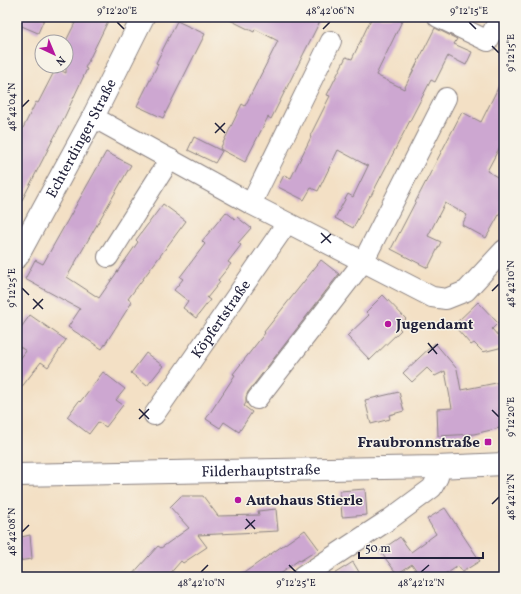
<svg xmlns="http://www.w3.org/2000/svg" width="521" height="594" font-family="Vollkorn,serif">
	<rect width="100%" height="100%" fill="#f7f3e8"/>
	<filter id="ink" filterUnits="userSpaceOnUse"><feTurbulence type="fractalNoise" baseFrequency=".025" numOctaves="2"/><feDisplacementMap in="SourceGraphic" scale="8" xChannelSelector="R" yChannelSelector="G"/><feConvolveMatrix kernelMatrix="1 2 1 2 8 2 1 2 1" color-interpolation-filters="sRGB"/></filter>
	<filter id="wash" filterUnits="userSpaceOnUse"><feTurbulence type="fractalNoise" baseFrequency=".012" numOctaves="4" result="noise"/><feDisplacementMap in="SourceGraphic" scale="16" xChannelSelector="R" yChannelSelector="G"/><feGaussianBlur stdDeviation="0.9" result="paint"/><feColorMatrix in="noise" values="0 0 0 0 0 0 0 0 0 0 0 0 0 0 0 0 0 1.4 0 .05"/><feComposite in="paint" operator="in"/></filter>
	<g filter="url(#wash)">
		<rect width="100%" height="100%" fill="#f3e0c5"/>
		<g id="blocks">
			<!-- building -->
			<g fill="#cda7d1">
				<path d="M17,17H45L38,33L17,24Z"/>
				<path d="M78,17H110L85,68L87,69L65,116L17,210V140L36,102L38,103L56,68L66,73V41Z"/>
				<path d="M224,17H322L271,119L268,117L245,162L220,149L242,104L245,106L278,41L255,29L254,32Z"/>
				<path d="M372,17H404L376,75L404,89L435,28L457,39L454,44L472,52L466,65L448,56L435,82L431,80L371,196H370L353,228L335,218L348,194L353,197L368,166L338,150L318,191L311,188L304,200L278,187L284,175L291,178L311,137L310,136L330,96L327,95L346,57L352,59Z"/>
				<path d="M177,21L205,34L163,118L137,106L158,64L156,63Z"/>
				<path d="M504,76V139L487,171L504,181V206L486,238L462,225L467,215L445,203L428,236L441,242L428,268L391,249L462,112L481,122Z"/>
				<path d="M194,137L222,151L215,163L188,150Z"/>
				<path d="M106,152L131,165L67,277L99,298L138,242L136,240L163,204L186,221L128,299L132,302L102,349L68,327L80,309L25,279L35,260L43,264Z"/>
				<path d="M226,212L235,219L237,217L251,228L238,243L241,245L228,262L231,264L218,280L220,282L207,298L210,300L196,318L183,308L188,301L174,290L183,279L180,277L205,244L202,241Z"/>
				<path d="M321,260L339,274L248,392L246,397V403L244,406L252,412L239,432L224,422L220,428L206,419L235,375L233,374L265,333L264,332Z"/>
				<path d="M383,295L406,319L398,327L401,330L370,360L347,336L369,315L366,312Z"/>
				<path d="M478,302L498,323L492,329L499,337L503,347L483,352L474,343L471,345L456,328V323Z"/>
				<path d="M30,315L66,340L48,367L41,362L17,393V363L26,351L17,345V333Z"/>
				<path d="M435,343L457,369L461,390L501,382L504,394V427L474,434L438,436L437,409L452,408L445,371L435,376L427,368L412,382L403,373Z"/>
				<path d="M146,353L163,366L147,386L131,373Z"/>
				<path d="M103,372L125,389L116,400L123,405L106,427L98,422L89,434L67,417L79,401L80,402Z"/>
				<path d="M399,392L404,411L389,415L390,419L371,424L365,400Z"/>
				<path d="M365,489L367,515L342,517L340,491Z"/>
				<path d="M181,496H203L218,516L259,515L258,511L276,509L278,531L198,535L207,547L183,563L181,561L167,577H130L158,546L161,548L189,528L170,507Z"/>
				<path d="M445,508L480,561L462,572L458,566L442,577H421L412,564L397,574L380,551L400,537L411,552L436,534L427,519Z"/>
				<path d="M305,530L319,549L300,561L299,560L275,577H238Z"/>
				<path d="M30,535L32,559L17,561V538Z"/>
				<path d="M353,562L362,577H329Z"/>
			</g>
		</g>
	</g>
	<g filter="url(#ink)">
		<use href="#blocks" fill-opacity="0" stroke="#8a8180" stroke-width="1"/>
		<g fill="none" stroke-linecap="round" stroke-linejoin="round">
			<defs>
				<g id="street">
					<path d="M438,17L488,41L500,17"/>
					<path d="M93,117L251,204L432,297L446,299L466,291L504,250"/>
					<path d="M251,204L331,41"/>
					<path d="M108,257L170,159"/>
					<path d="M257,399L363,262L446,98"/>
					<path id="s1" d="M154,415L287,223"/>
					<path d="M302,577L390,519L432,488L438,477L437,467"/>
				</g>
				<g id="secondary">
					<path id="s2" d="M17,257L93,117L143,17"/>
					<path id="s3" d="M17,475L437,467L504,464"/>
				</g>
			</defs>
			<!-- street casing -->
			<use href="#street" stroke="#8a8180" stroke-width="22"/>
			<!-- secondary casing -->
			<use href="#secondary" stroke="#8a8180" stroke-width="24"/>
			<!-- street -->
			<use href="#street" stroke="#fff" stroke-width="20"/>
			<!-- secondary -->
			<use href="#secondary" stroke="#fff" stroke-width="22"/>
		</g>
	</g>
	<!-- ticks -->
	<path fill="none" stroke="#22223b" stroke-width="1.5" d="M117,22L124,29M469,22L476,29M323,29L330,22M492,46L499,53M22,107L29,100M215,123L225,133M215,133L225,123M321,233L331,243M321,243L331,234M22,288L29,295M492,291L499,284M33,299L43,309M33,309L43,299M428,343L437,354M428,353L438,344M139,409L149,419M492,410L499,417M139,419L149,409M492,504L499,497M246,519L255,529M245,529L255,520M22,532L29,525M289,565L296,572M201,572L208,565M421,572L429,565"/>
	<!-- markers -->
	<g fill="#b5179e" stroke="#f7f3e8" stroke-width="1.5">
		<circle cx="388" cy="324" r="4"/>
		<rect x="484" y="438" width="8" height="8" rx="2"/>
		<circle cx="238" cy="500" r="4"/>
	</g>
	<g text-anchor="middle" stroke-width="3" stroke-linejoin="round" paint-order="stroke">
		<!-- street labels -->
		<g font-size="15" fill="#22223b" stroke="#f7f3e8">
			<text dy="5" stroke="none"><textPath href="#s2" startOffset="135">Echterdinger Straße</textPath></text>
			<text dy="5" stroke="none"><textPath href="#s1" startOffset="117">Köpfertstraße</textPath></text>
			<text dy="5" stroke="none"><textPath href="#s3" startOffset="244">Filderhauptstraße</textPath></text>
		</g>
		<!-- poi labels -->
		<g font-size="15" font-weight="bold" fill="#22223b" stroke="#f7f3e8" text-anchor="start">
			<text x="396" y="329">Jugendamt</text>
			<text x="480" y="447" text-anchor="end">Fraubronnstraße</text>
			<text x="246" y="505">Autohaus Stierle</text>
		</g>
	</g>
	<!-- margin -->
	<rect width="521" height="594" fill="none" stroke="#f7f3e8" stroke-width="44"/>
	<!-- north arrow -->
	<g transform="translate(54 54) rotate(136)"><circle r="19" fill="#f7f3e8" stroke="#a29fa3"/>
	<path d="M0-3L7 15L0 10L-7 15Z" fill="#b5179e"/>
	<text y="-6" font-size="11" font-weight="bold" text-anchor="middle" fill="#22223b">N</text>
	</g>
	<!-- scale -->
	<path d="M359 552v6h124v-6" fill="none" stroke="#22223b" stroke-width="2"/>
	<text x="365" y="552" font-size="12" fill="#22223b" stroke="#f7f3e8" stroke-width="3" paint-order="stroke">50 m</text>
	<rect x="22" y="22" width="477" height="550" fill="none" stroke="#22223b" stroke-width="1.5"/>
	<g font-size="10" text-anchor="middle" fill="#22223b">
		<text x="117" y="14">9°12'20"E</text>
		<text x="330" y="14">48°42'06"N</text>
		<text x="469" y="14">9°12'15"E</text>
		<text transform="translate(510 53) rotate(-90)" y="4">9°12'15"E</text>
		<text transform="translate(11 107) rotate(-90)" y="4">48°42'04"N</text>
		<text transform="translate(510 284) rotate(-90)" y="4">48°42'10"N</text>
		<text transform="translate(11 288) rotate(-90)" y="4">9°12'25"E</text>
		<text transform="translate(510 417) rotate(-90)" y="4">9°12'20"E</text>
		<text transform="translate(510 497) rotate(-90)" y="4">48°42'12"N</text>
		<text transform="translate(11 532) rotate(-90)" y="4">48°42'08"N</text>
		<text x="201" y="586">48°42'10"N</text>
		<text x="296" y="586">9°12'25"E</text>
		<text x="421" y="586">48°42'12"N</text>
	</g>
</svg>
